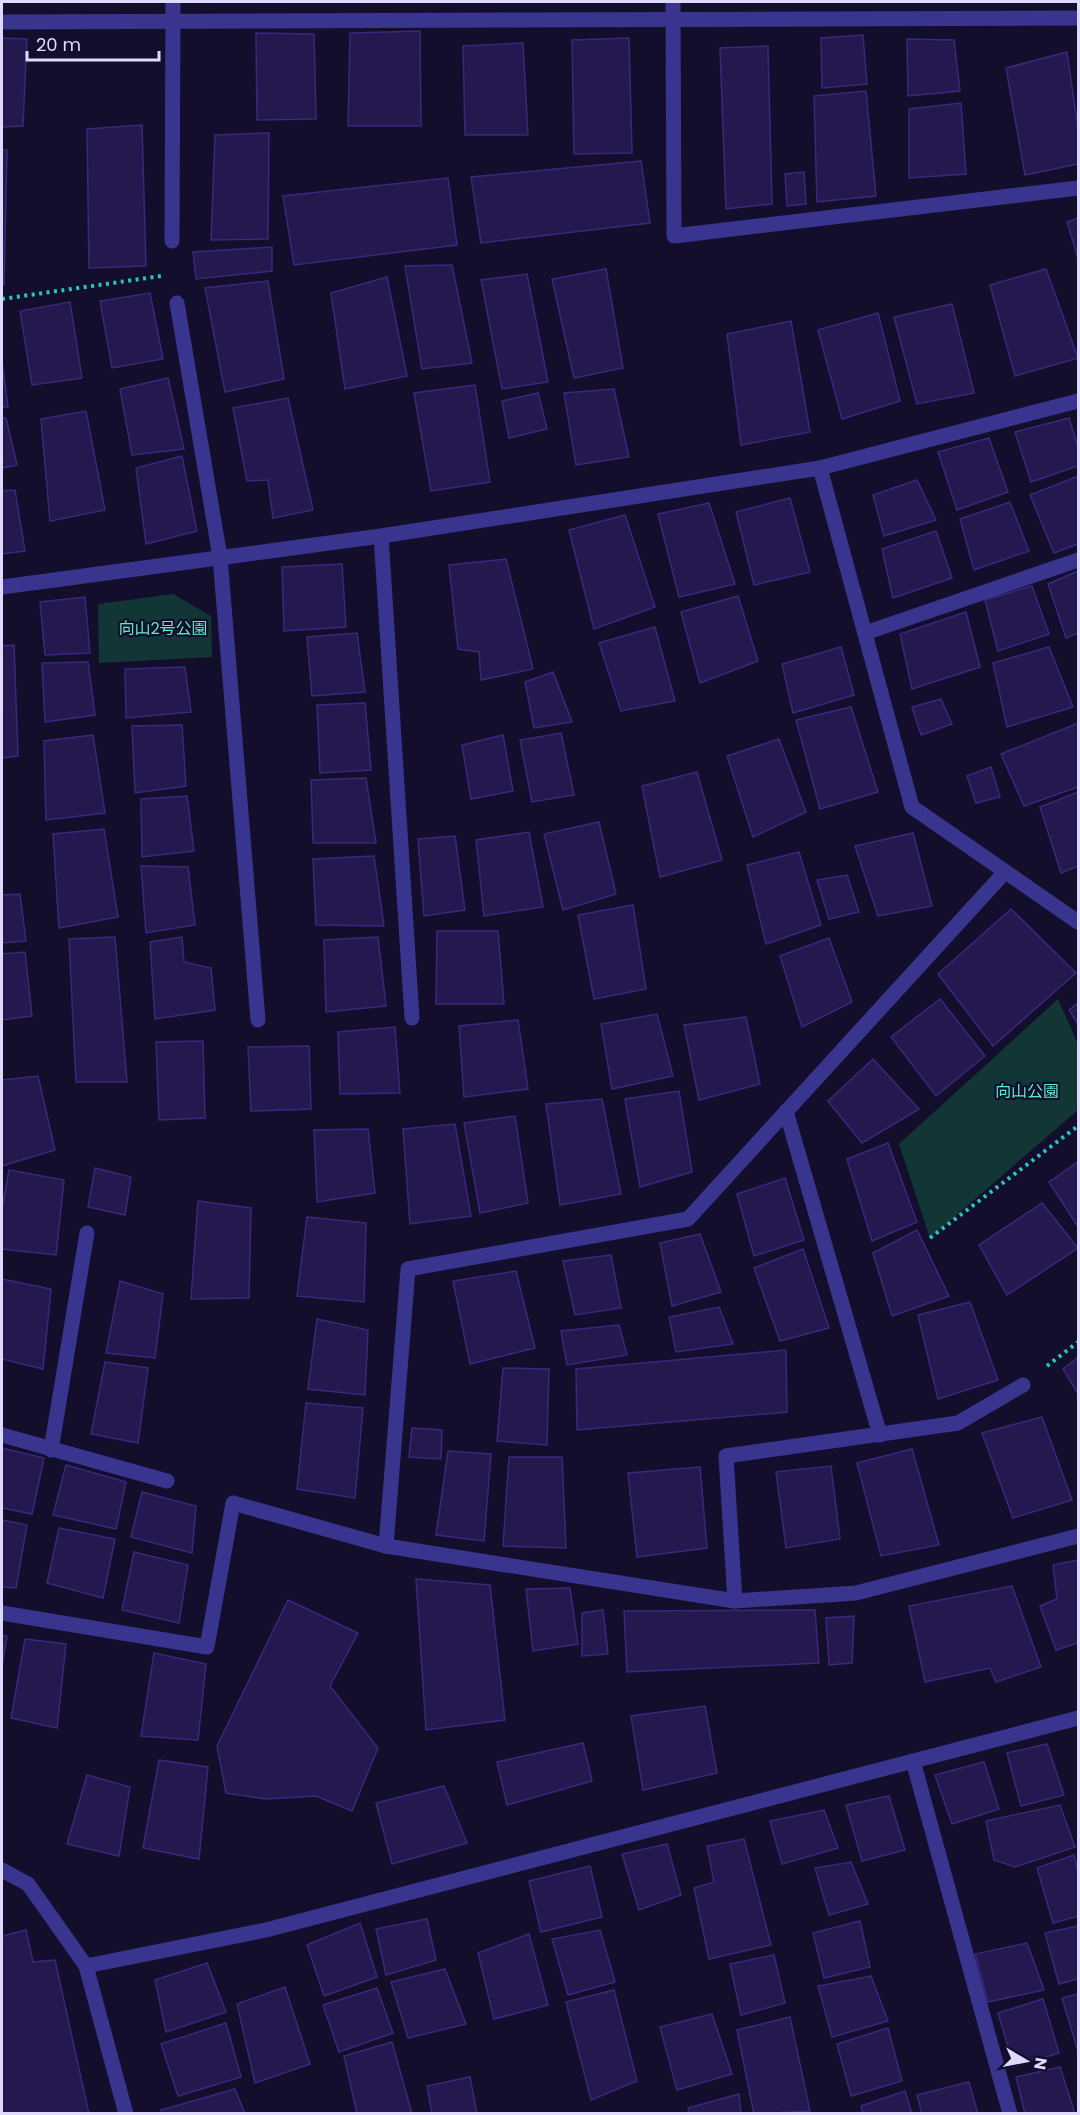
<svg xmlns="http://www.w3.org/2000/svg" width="1080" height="2115" font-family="Poppins,'Noto Sans JP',sans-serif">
	<rect width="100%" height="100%" fill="#130e2c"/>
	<!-- green -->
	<g fill="#113635">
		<path d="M173,594L211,616L212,657L99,663L98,604Z"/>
		<path d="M1058,999L1078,1044V1110L930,1238L899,1144Z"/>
	</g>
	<!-- building -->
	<g fill="#24184f" stroke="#39287d" stroke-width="1.5">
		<path d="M420,31L421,126H348L350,33Z"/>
		<path d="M256,33L314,34L316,119L257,120Z"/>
		<path d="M863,35L867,84L822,88L821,38Z"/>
		<path d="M2,38L27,39L23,126L2,127Z"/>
		<path d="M629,38L632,153L574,154L572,40Z"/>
		<path d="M907,39L954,40L960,91L908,96Z"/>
		<path d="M523,43L528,135H465L463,46Z"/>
		<path d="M768,46L772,204L726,209L720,48Z"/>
		<path d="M1067,52L1078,129V164L1025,175L1006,68Z"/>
		<path d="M866,91L876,196L817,202L814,96Z"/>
		<path d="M961,103L966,174L909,178V109Z"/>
		<path d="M142,125L146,266L89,268L87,129Z"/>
		<path d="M269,133L268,239L211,240L215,135Z"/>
		<path d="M2,150H7L4,285H2Z"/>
		<path d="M641,161L650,223L481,243L471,177Z"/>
		<path d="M804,172L806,204L787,206L785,174Z"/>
		<path d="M448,178L457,245L294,265L283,196Z"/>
		<path d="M1078,218V258L1067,222Z"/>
		<path d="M272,247V271L196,279L193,252Z"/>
		<path d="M452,265L472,363L422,369L405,266Z"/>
		<path d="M606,269L623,368L574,378L552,279Z"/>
		<path d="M1046,269L1078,358L1015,376L990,285Z"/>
		<path d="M527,274L548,382L502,389L481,280Z"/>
		<path d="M387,277L407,376L345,389L331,293Z"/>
		<path d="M268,281L284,379L225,392L205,288Z"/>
		<path d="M150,293L163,359L112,368L100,301Z"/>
		<path d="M70,302L82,378L32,385L20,311Z"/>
		<path d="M952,304L974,393L917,404L894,317Z"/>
		<path d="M878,313L900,401L842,419L818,330Z"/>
		<path d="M791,321L810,432L741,445L727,334Z"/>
		<path d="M2,361L8,407H2Z"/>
		<path d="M168,378L184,449L132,455L120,389Z"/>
		<path d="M475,385L490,482L431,491L414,393Z"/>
		<path d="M614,389L629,457L576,465L564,393Z"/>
		<path d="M538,393L547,429L509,438L502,401Z"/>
		<path d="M288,398L313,510L273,518L268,480L247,481L233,408Z"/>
		<path d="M86,411L105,510L50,521L41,419Z"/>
		<path d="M2,418H6L17,465L2,468Z"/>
		<path d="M1069,418L1078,447V466L1031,482L1015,432Z"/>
		<path d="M989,438L1008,492L957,510L938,452Z"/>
		<path d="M182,456L197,531L146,544L136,468Z"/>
		<path d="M1078,476V544L1054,553L1030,495Z"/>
		<path d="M917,480L936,520L884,536L873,495Z"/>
		<path d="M15,490L25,551L2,554V491Z"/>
		<path d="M790,498L810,572L754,585L736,512Z"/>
		<path d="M1010,502L1029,551L974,570L960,519Z"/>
		<path d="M709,503L735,584L679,597L658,514Z"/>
		<path d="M625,515L655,607L594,629L569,530Z"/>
		<path d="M936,531L952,578L893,598L882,549Z"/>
		<path d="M506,559L533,669L481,680L479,652L458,649L449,565Z"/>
		<path d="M342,564L346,627L284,631L282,567Z"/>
		<path d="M1078,571V633L1066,638L1048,584Z"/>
		<path d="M1032,586L1049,634L998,651L985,600Z"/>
		<path d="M738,596L758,661L700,683L681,612Z"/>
		<path d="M85,597L90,653L45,655L40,602Z"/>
		<path d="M966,612L980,667L912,689L900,634Z"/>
		<path d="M655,627L675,701L621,711L599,643Z"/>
		<path d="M357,633L365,692L312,696L307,637Z"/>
		<path d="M14,645L18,756L2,758V646Z"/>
		<path d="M841,647L854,695L793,713L782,664Z"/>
		<path d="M1049,647L1073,707L1007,727L993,663Z"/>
		<path d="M88,662L95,715L45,722L42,663Z"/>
		<path d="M185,667L191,712L126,718L125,669Z"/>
		<path d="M553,672L572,722L534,728L525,682Z"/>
		<path d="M941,699L952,724L921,735L912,707Z"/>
		<path d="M365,703L371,770L320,773L317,705Z"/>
		<path d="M851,707L878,792L820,809L796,720Z"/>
		<path d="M1078,723V787L1024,806L1001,754Z"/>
		<path d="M182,725L186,786L135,793L132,726Z"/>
		<path d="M561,733L574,795L532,802L520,740Z"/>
		<path d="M93,735L105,813L46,820L44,741Z"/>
		<path d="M503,735L513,791L471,799L462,745Z"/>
		<path d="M779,739L806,812L753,837L727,756Z"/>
		<path d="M991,767L1000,797L976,803L967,776Z"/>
		<path d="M697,772L722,860L660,877L642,786Z"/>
		<path d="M366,778L376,843H313L311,780Z"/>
		<path d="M1078,792V866L1061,873L1040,807Z"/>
		<path d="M187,796L194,851L142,857L141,799Z"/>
		<path d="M599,822L616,894L563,910L544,834Z"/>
		<path d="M104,829L118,917L59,928L53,834Z"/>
		<path d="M529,832L543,907L484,916L476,840Z"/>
		<path d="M913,833L932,906L878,916L855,846Z"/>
		<path d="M455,836L465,910L424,916L418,839Z"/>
		<path d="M799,852L821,925L766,944L747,865Z"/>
		<path d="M374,856L384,926L316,925L313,859Z"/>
		<path d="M141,866L188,867L195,925L146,933Z"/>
		<path d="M847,875L859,912L829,919L817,880Z"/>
		<path d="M20,894L26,941L2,943V895Z"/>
		<path d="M633,905L646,989L594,999L578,915Z"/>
		<path d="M1011,909L1076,973L993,1046L938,974Z"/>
		<path d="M437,931H498L504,1004H436Z"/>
		<path d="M115,937L127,1082H76L69,939Z"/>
		<path d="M182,937L184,962L211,968L215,1010L155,1019L150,942Z"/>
		<path d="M378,937L386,1006L326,1012L324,940Z"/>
		<path d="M829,938L852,1002L802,1027L780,956Z"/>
		<path d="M25,952L32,1016L2,1020V954Z"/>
		<path d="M940,999L985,1056L936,1096L891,1037Z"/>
		<path d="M1078,1003V1024L1069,1010Z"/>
		<path d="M657,1014L673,1076L612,1089L601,1024Z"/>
		<path d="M746,1017L760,1084L699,1100L684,1025Z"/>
		<path d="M518,1020L528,1089L464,1097L459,1026Z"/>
		<path d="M395,1027L400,1093L340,1094L338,1032Z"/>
		<path d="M203,1041L205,1118L159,1120L156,1042Z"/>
		<path d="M309,1046L311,1109L251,1111L248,1047Z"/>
		<path d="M873,1059L919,1109L862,1143L828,1101Z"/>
		<path d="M38,1076L55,1150L2,1166V1080Z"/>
		<path d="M679,1091L692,1172L640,1187L625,1099Z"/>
		<path d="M602,1099L621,1194L560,1205L546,1104Z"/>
		<path d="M515,1116L528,1203L480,1213L464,1123Z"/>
		<path d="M455,1124L471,1216L410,1224L403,1129Z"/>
		<path d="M368,1129L375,1193L317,1202L314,1130Z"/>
		<path d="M888,1143L917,1222L872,1241L847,1159Z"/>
		<path d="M1078,1162V1227L1049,1182Z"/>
		<path d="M95,1168L131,1177L125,1215L88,1207Z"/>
		<path d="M9,1170L64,1180L56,1255L2,1249V1209Z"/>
		<path d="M785,1178L804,1240L754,1256L737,1194Z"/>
		<path d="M198,1201L251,1208L249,1298L191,1299Z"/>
		<path d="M1042,1203L1078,1248L1007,1295L979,1245Z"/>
		<path d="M307,1217L366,1223L364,1302L297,1296Z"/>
		<path d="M917,1230L949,1296L892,1316L873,1253Z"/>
		<path d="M700,1234L721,1292L672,1306L660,1243Z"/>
		<path d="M803,1249L829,1328L780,1341L754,1268Z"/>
		<path d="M611,1255L621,1308L575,1315L563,1261Z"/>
		<path d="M516,1271L535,1348L470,1364L453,1281Z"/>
		<path d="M2,1279L51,1289L43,1369L2,1359Z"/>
		<path d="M120,1281L163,1294L155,1358L106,1353Z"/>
		<path d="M970,1302L998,1380L938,1399L918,1315Z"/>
		<path d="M719,1307L733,1344L676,1352L669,1317Z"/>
		<path d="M317,1319L368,1330L365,1395L308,1389Z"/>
		<path d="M619,1325L627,1355L567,1365L561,1331Z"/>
		<path d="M786,1350L787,1412L577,1430L576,1369Z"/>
		<path d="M1078,1357V1394L1063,1369Z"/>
		<path d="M105,1362L148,1368L138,1443L91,1434Z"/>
		<path d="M503,1368L549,1369L547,1445L497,1441Z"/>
		<path d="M306,1403L363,1408L355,1498L297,1489Z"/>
		<path d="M1042,1417L1072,1500L1013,1518L982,1433Z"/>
		<path d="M412,1428L442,1430L441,1459L409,1457Z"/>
		<path d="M2,1448L44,1458L32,1514L2,1508Z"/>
		<path d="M912,1449L939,1545L881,1556L857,1463Z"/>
		<path d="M448,1451L491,1454L484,1541L436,1535Z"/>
		<path d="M509,1457H562L566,1548L503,1546Z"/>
		<path d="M66,1465L126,1482L116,1529L53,1515Z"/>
		<path d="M831,1466L840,1539L786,1548L776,1472Z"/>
		<path d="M700,1467L707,1548L637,1557L628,1473Z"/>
		<path d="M142,1492L196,1506L192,1553L131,1537Z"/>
		<path d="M2,1520L27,1525L16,1588L2,1587Z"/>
		<path d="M59,1528L115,1539L103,1598L47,1583Z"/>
		<path d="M134,1552L188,1565L179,1623L122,1610Z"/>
		<path d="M1078,1560V1643L1056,1650L1040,1606L1057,1599L1053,1565Z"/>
		<path d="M416,1579L490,1585L505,1720L426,1730Z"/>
		<path d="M1012,1586L1041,1667L996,1682L990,1668L925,1682L909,1606Z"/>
		<path d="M570,1588L578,1644L533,1651L526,1589Z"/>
		<path d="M288,1600L358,1633L330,1686L378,1748L352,1811L316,1796L266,1799L226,1793L217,1746Z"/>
		<path d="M603,1610L608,1654L582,1656V1613Z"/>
		<path d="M815,1610L819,1663L627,1672L624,1611Z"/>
		<path d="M854,1616L852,1663L829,1665L826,1618Z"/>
		<path d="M2,1635L7,1636L2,1666Z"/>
		<path d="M25,1639L66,1644L57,1728L11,1718Z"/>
		<path d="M154,1653L206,1664L198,1740L141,1736Z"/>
		<path d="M705,1706L717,1773L643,1790L631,1716Z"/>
		<path d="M583,1743L592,1781L507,1805L497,1762Z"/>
		<path d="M1047,1744L1064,1795L1021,1806L1007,1753Z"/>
		<path d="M159,1760L208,1767L199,1859L143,1848Z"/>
		<path d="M984,1762L999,1809L952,1824L935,1775Z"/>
		<path d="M87,1775L130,1787L119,1856L67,1844Z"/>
		<path d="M444,1786L467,1843L392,1864L376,1803Z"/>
		<path d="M889,1796L905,1850L862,1861L846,1805Z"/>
		<path d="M1060,1805L1075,1847L1015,1867L994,1860L986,1821Z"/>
		<path d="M824,1810L838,1848L782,1864L770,1821Z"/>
		<path d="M744,1839L771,1945L709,1959L694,1888L714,1882L707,1846Z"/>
		<path d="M667,1844L681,1895L639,1910L622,1854Z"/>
		<path d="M1074,1855L1078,1871V1916L1053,1923L1037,1868Z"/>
		<path d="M851,1862L868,1904L829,1915L815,1868Z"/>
		<path d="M590,1866L602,1917L541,1932L529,1881Z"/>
		<path d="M427,1919L436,1960L386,1975L376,1929Z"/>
		<path d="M860,1921L870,1967L824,1978L813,1933Z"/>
		<path d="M360,1923L377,1977L324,1996L307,1945Z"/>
		<path d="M1078,1926V1979L1059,1984L1045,1933Z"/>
		<path d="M26,1930L33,1962L55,1960L89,2114H2V1936Z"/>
		<path d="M600,1930L615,1982L568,1995L552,1939Z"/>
		<path d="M529,1934L548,2005L494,2019L478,1953Z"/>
		<path d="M1027,1943L1044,1990L988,2002L975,1954Z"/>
		<path d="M774,1955L785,2003L741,2015L730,1964Z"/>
		<path d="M207,1963L226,2012L166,2032L155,1980Z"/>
		<path d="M445,1969L466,2024L408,2038L391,1982Z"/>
		<path d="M871,1976L888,2021L832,2037L818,1986Z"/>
		<path d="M285,1987L310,2064L255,2083L237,2004Z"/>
		<path d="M377,1988L393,2033L339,2052L323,2005Z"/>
		<path d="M614,1990L637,2081L591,2100L566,2002Z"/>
		<path d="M1078,1994V2047L1077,2048L1062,1998Z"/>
		<path d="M1043,1999L1059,2053L1014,2067L998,2013Z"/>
		<path d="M712,2014L732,2074L677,2090L660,2027Z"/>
		<path d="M790,2017L810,2111L754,2114L737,2030Z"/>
		<path d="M226,2023L241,2077L178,2096L161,2044Z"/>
		<path d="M888,2028L902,2081L851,2096L837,2044Z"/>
		<path d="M392,2042L412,2114H357L344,2056Z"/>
		<path d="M1060,2067L1075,2114H1025L1016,2077Z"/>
		<path d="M470,2077L477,2114H432L427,2086Z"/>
		<path d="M969,2082L978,2114H922L917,2095Z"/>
		<path d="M235,2089L245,2114H162L161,2110Z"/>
		<path d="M905,2091L912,2114H863L861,2106Z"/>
		<path d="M739,2094L741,2114H689L688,2108Z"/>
	</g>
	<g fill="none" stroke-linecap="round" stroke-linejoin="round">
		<!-- path -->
		<g stroke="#24c8bf" stroke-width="4" stroke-dasharray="3 4.5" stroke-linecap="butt">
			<path d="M2,299L161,276"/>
			<path d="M930,1238L1078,1126"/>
			<path d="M1047,1366L1078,1342"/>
		</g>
		<!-- minor -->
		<g stroke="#39358f" stroke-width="15">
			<path d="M673,2L674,236L1078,188"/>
			<path d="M2,22L1078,18"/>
			<path d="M172,241L173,2"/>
			<path d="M177,303L220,557L258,1020"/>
			<path d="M820,468L912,807L1078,922"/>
			<path d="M381,536L412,1018"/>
			<path d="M2,587L381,536L820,468L1078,401"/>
			<path d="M865,633L1078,560"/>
			<path d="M786,1111L880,1435"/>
			<path d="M2,1435L167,1481"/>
			<path d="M51,1450L87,1233"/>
			<path d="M386,1546L735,1601L856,1593L1078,1536"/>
			<path d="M735,1601L726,1456L958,1423L1023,1385"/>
			<path d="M2,1613L207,1647L233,1503L386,1546L408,1269L688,1219L1005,872"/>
			<path d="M913,1761L1010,2114"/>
			<path d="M2,1870L28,1884L86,1966L126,2114"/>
			<path d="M86,1966L266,1930L1078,1718"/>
		</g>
	</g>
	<g text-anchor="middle" stroke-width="4.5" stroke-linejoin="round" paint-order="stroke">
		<!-- park labels -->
		<g font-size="16" fill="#58ecc8" stroke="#130e2c">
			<text x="163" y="634">向山2号公園</text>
			<text x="1027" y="1097">向山公園</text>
		</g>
	</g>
	<!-- border -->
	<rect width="1080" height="2115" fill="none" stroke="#ded9ff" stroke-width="6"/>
	<!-- north arrow -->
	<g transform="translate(1026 2061) rotate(100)" stroke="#130e2c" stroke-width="4.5" paint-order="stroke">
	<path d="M0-4.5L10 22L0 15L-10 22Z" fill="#ded9ff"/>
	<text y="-9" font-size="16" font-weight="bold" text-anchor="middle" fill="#ded9ff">N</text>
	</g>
	<!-- scale -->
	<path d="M27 51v9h132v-9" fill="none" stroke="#ded9ff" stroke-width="3"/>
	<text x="36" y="51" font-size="18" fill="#ded9ff" stroke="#130e2c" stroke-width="4.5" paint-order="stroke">20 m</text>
</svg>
